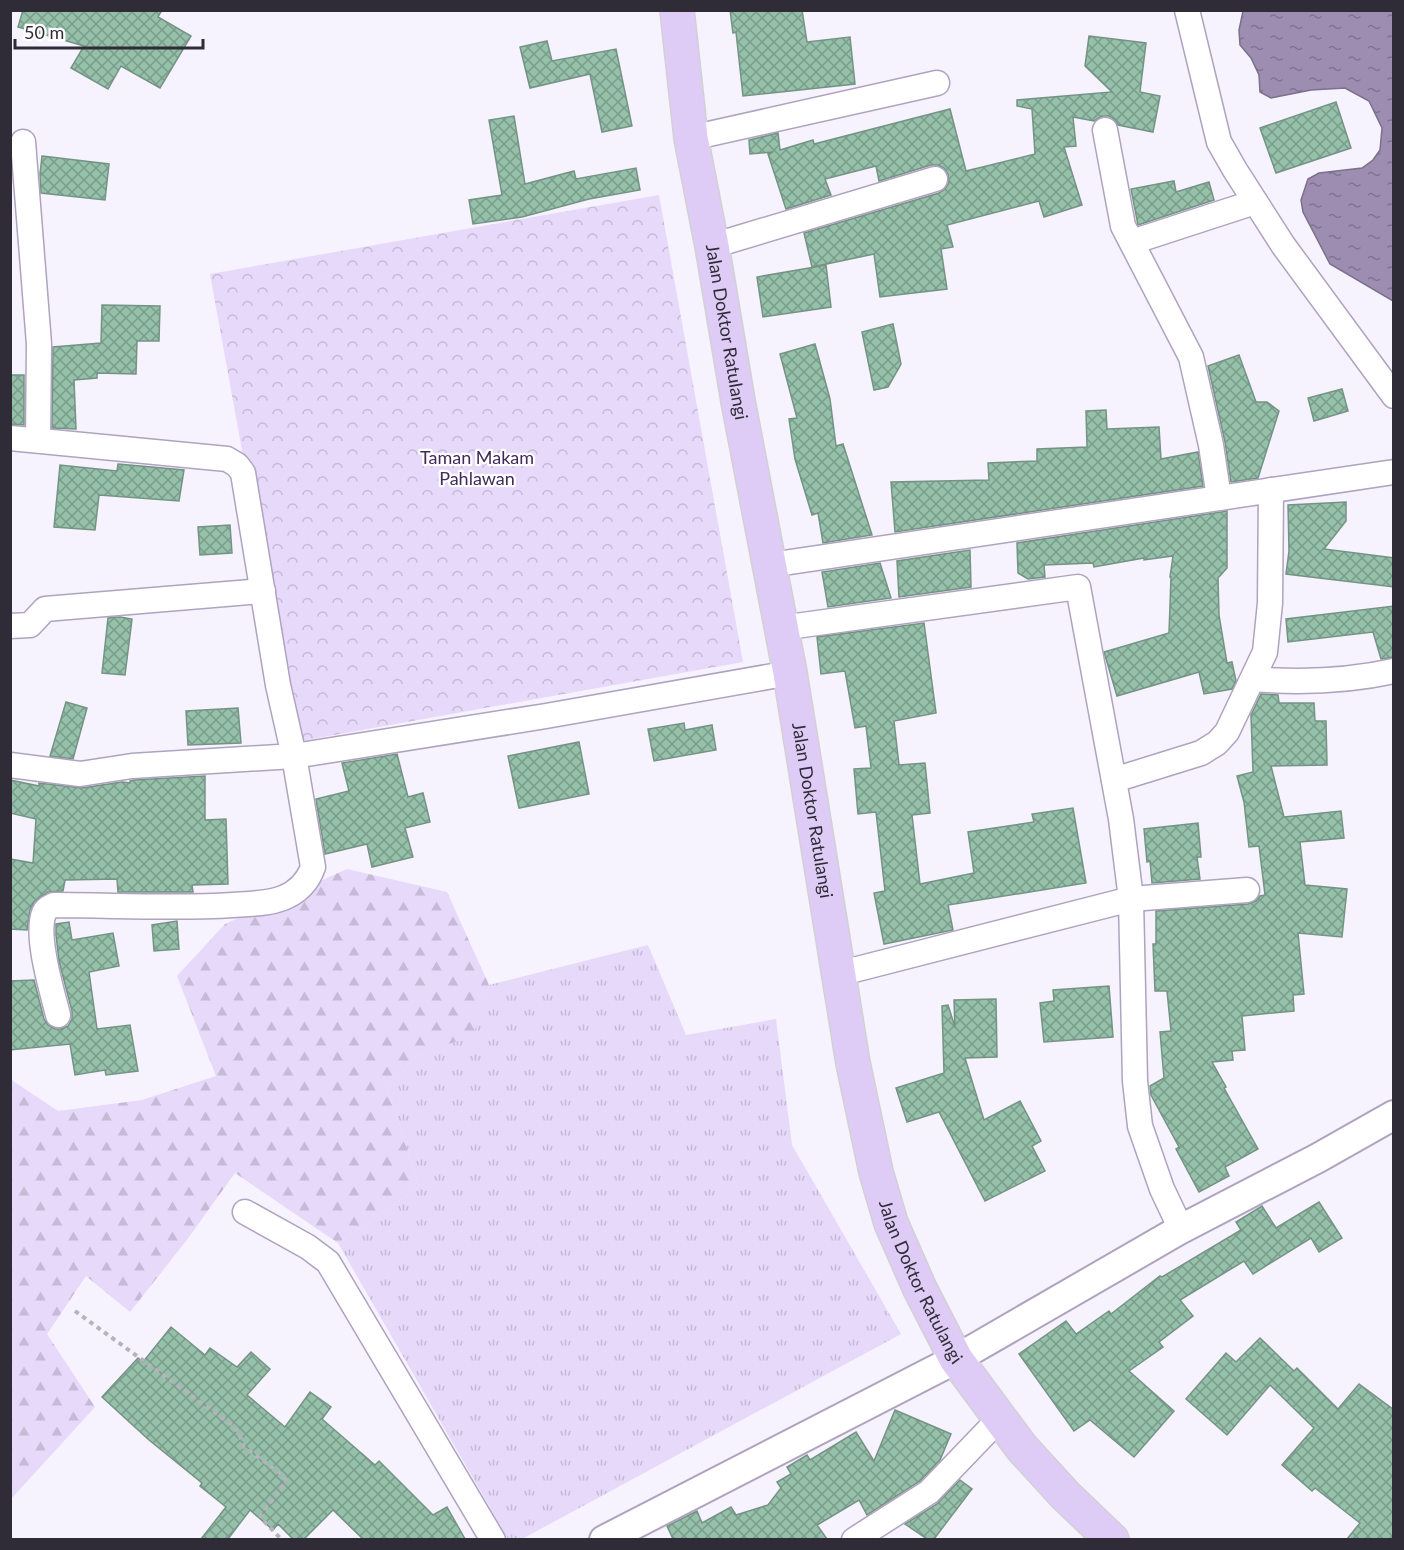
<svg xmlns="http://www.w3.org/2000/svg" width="1404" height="1550" font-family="Lato,sans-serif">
	<defs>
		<pattern id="grass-tufts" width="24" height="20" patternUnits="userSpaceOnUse" patternTransform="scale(1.5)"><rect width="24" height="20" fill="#e6d9f9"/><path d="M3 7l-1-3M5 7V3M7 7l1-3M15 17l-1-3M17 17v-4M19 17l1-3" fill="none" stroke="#c6bad6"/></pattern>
		<pattern id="forest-firs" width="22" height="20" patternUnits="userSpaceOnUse" patternTransform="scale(1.5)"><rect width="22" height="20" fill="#e6d9f9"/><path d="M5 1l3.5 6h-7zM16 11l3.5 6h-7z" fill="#c6bad6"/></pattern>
		<pattern id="park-crowns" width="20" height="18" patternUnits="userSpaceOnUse" patternTransform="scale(1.5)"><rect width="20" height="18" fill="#e6d9f9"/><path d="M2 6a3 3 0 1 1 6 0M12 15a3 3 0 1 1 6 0" fill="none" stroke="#c6bad6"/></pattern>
		<pattern id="water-ripples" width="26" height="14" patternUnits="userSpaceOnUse" patternTransform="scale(1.5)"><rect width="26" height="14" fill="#9c8db1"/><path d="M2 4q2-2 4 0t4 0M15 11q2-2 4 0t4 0" fill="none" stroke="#807391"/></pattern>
		<pattern id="building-cross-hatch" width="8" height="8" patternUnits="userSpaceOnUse" patternTransform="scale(1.5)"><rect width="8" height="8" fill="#95c0aa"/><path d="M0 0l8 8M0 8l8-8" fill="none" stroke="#7a9c8b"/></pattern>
	</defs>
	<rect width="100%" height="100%" fill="#f6f2fe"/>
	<!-- grass -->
	<path fill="url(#grass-tufts)" d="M648,945L686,1035L776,1019L792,1145L901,1334L522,1539H508L338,1243L419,1187L388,1088L418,1054L473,1035L489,985Z"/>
	<!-- forest -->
	<path fill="url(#forest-firs)" d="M347,869L447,892L489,985L473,1036L418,1054L388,1088L419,1187L338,1243L235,1173L186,1241L130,1312L86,1276L47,1334L95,1407L11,1499L10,1079L58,1111L142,1100L216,1076L177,976L225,924Z"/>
	<!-- park -->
	<path fill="url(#park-crowns)" d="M659,195L743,662L295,742L210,274Z"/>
	<!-- water -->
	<path fill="url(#water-ripples)" stroke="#7c708c" stroke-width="1.5" d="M1243,11H1393V301L1330,264L1303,212L1301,200L1308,179L1319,173L1362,168L1373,160L1380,150L1382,128L1369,101L1345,88L1311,90L1271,98L1260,92L1259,75L1251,58L1240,45L1239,30Z"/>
	<!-- building -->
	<g fill="url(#building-cross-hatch)" stroke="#759384" stroke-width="1.5">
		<path d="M23,10H162L158,17L191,36L160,88L121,66L108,89L71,68L84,46L18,27Z"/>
		<path d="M730,10H802L807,42L850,37L855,84L743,96L736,32L733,33Z"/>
		<path d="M1089,36L1146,43L1140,92L1160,96L1153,132L1118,125L1115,120L1109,116H1102L1094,121L1073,117L1076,146L1064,147L1082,205L1044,217L1039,201L947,225L953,247L941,249L947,289L880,297L874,254L812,267L804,233L939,193L945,189L949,183L948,174L944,168L938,165H931L879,181L876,166L825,179L831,195L786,209L768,154L773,152L750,154L749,140L778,133L780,150L813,140L814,144L950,109L966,171L1035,154L1032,109L1017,106V100L1112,92L1085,66Z"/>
		<path d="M547,41L552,61L616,49L632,126L602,132L590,74L530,88L520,47Z"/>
		<path d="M1336,102L1351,148L1276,173L1260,128Z"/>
		<path d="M514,116L525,184L574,171L576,179L636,168L640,190L589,199L522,217L473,224L469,200L502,195L489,120Z"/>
		<path d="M42,156L109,164L105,200L41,193L40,174Z"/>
		<path d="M1174,181L1176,192L1209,182L1214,200L1138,225L1131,189Z"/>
		<path d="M826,265L831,307L763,317L757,277Z"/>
		<path d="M102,305L160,306L159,341H137L136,374L97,373V378L74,380L76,429L52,428L53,347L101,343Z"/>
		<path d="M893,324L901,364L888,387L874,390L862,332Z"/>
		<path d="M815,344L830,399L836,446L843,444L872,535L823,543L818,513L812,515L795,459L789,419L797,418L780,354Z"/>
		<path d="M1239,355L1256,402H1267L1279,411L1258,478L1231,482L1225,442L1208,366Z"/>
		<path d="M10,375H24V425L10,424Z"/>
		<path d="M1342,389L1348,411L1314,421L1308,398Z"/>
		<path d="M1106,410L1107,429L1159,427L1161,459L1198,452L1203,486L895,532L891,482L989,480L988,463L1037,461V449L1087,447L1086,411Z"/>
		<path d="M118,464L184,470L179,501L99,495L95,530L54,527L60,465L117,471Z"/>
		<path d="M1346,502V521L1324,549L1394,558V587L1286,574L1289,551L1288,505Z"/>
		<path d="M1227,511V568L1218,578L1219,615L1227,663L1232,662L1236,681L1232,689L1204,694L1199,672L1117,696L1104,652L1169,633L1171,577H1170L1173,556L1144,560V558L1094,567L1093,563L1044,565L1045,577L1028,579L1018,573L1017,543Z"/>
		<path d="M230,525L232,553L200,555L198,527Z"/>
		<path d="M970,550L971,587L899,597L897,561Z"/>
		<path d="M880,563L891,598L828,607L822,572Z"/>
		<path d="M1394,606V657L1381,659L1373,632L1288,642L1286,619Z"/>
		<path d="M120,617L132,619L125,675L102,673L108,618Z"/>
		<path d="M924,623L936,713L894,721L899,765L925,763L930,813L912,815L920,884L974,873L968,832L1034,822L1032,814L1073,808L1086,883L948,905L953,930L884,944L874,893L885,891L876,812L858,814L854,769L871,768L866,726L855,728L845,671L821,674L817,637Z"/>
		<path d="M1261,694L1278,695L1279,703H1314L1315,721H1326L1327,765L1271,766L1284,817L1341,811L1344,838L1300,842L1305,885L1347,889L1342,937L1298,933L1304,994L1293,995L1294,1011L1242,1016L1245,1050L1232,1051L1233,1060L1212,1062L1226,1087L1224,1088L1258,1149L1225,1167L1229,1176L1199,1192L1176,1149L1179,1147L1151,1095L1150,1086L1164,1078L1160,1032L1171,1031L1167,991H1155L1153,944H1156V911L1248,904L1256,901L1260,896L1265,895L1259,846L1249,847L1244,802L1237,776L1253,772L1251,715Z"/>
		<path d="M66,702L87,708L73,759L50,756Z"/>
		<path d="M238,708L241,743L188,745L186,711Z"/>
		<path d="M684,723L685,730L712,725L716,750L654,761L648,729Z"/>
		<path d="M579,742L589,794L519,808L508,756Z"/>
		<path d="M397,754L408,797L423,793L430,822L405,828L413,857L372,867L367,844L325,854L316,799L349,791L342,763Z"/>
		<path d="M205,776V820L226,819L228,884L192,885L193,892H118L117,879L65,880L63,891L48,892L34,902L30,910L27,930L10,929V859L33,863L36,819L10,813V780L39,786V783L82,788L122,782L130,783V781L134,780Z"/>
		<path d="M1198,823L1201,857H1197L1200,879L1152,883L1150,861L1147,862L1144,829Z"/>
		<path d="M177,921L179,949L154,951L152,925Z"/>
		<path d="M69,922L72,940L113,933L119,966L89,972L97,1029L130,1025L138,1071L106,1075L105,1070L75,1075L70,1044L10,1050V981L34,980L44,1019L48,1025L55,1029H61L68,1026L72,1019V1011L59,961L56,935V924Z"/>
		<path d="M1109,986L1113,1037L1044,1042L1040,1003L1054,1001L1053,990Z"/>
		<path d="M996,999L997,1057L965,1058L984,1120L1020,1101L1041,1141L1032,1146L1045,1171L985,1201L939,1112L907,1122L896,1088L944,1073L942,1006L948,1005L955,1027L954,1000Z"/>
		<path d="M1319,1202L1342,1238L1319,1252L1311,1238L1253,1274L1244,1261L1180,1300L1193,1316L1159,1342L1163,1347L1129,1371L1174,1411L1134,1457L1090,1420L1074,1431L1019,1354L1066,1321L1076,1334L1109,1311L1111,1314L1160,1276L1162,1277L1241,1230L1236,1222L1262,1206L1276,1228Z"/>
		<path d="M171,1327L205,1355L210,1348L237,1367L251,1352L270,1369L247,1395L285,1427L310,1392L331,1407L322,1419L375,1465L379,1461L433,1515L447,1507L465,1539H363L333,1510L304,1539H293L278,1524L273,1530L250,1510L228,1539H201L226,1507L200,1486L202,1483L149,1440L102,1397L138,1358L143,1362Z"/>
		<path d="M1260,1338L1294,1371L1297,1368L1338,1409L1359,1384L1394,1410V1539H1347L1360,1523L1315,1488L1312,1491L1282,1465L1314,1428L1270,1385L1227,1435L1186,1399L1226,1353L1236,1362Z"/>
		<path d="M895,1410L951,1434L940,1460L920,1481L867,1515L859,1500L817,1525L827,1539H671H673L667,1526L697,1511L702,1523L731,1507L736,1515L768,1505L781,1488L777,1482L791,1474L787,1467L807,1455L810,1460L856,1432L874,1461Z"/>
		<path d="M960,1480L972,1489L934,1539H927L905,1524L937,1504Z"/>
	</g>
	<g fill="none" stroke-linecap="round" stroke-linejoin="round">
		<defs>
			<g id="minor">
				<path d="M1187,10L1219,142L1235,170L1283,245L1394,396"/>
				<path d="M1105,130L1123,226L1191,357L1211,445L1219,498"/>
				<path d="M691,138L937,83"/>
				<path d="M23,142L39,344L38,440"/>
				<path d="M1132,242L1255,202"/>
				<path d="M712,246L935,179"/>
				<path d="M10,438L227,459L237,465L243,473L278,685L294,756L313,867C308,881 298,892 283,898C267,904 249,904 233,905C174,909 114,905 54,905C50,907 46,908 44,913C35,936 52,991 58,1015"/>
				<path d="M770,565L1394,472"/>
				<path d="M10,626L30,625L45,609L263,591"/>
				<path d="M781,628L1078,587L1121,819L1131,899L1135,1081L1140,1126L1162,1189L1181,1229"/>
				<path d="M1253,679C1300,683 1348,681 1394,671"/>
				<path d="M10,765L80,774L132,766L294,756L546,716L790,673"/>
				<path d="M1114,780L1201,753L1217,743L1227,732L1265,652L1270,603L1271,490"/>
				<path d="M838,974L1131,899L1247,890"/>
				<path d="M245,1212L308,1247L328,1262L493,1540"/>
				<path d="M854,1540L929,1492L1000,1418"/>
			</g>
			<path id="tertiary" d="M604,1540L956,1359L1181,1229L1318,1158L1394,1115"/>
			<g id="trunk">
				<path id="s1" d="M677,10L691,138L712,246L738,401L790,673L853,1063L876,1172L891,1223L920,1289L956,1359L1022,1448L1065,1495L1112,1540"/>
			</g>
		</defs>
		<!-- minor casing -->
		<use href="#minor" stroke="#afa3bf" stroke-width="27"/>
		<!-- tertiary casing -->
		<use href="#tertiary" stroke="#afa3bf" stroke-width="32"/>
		<!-- trunk casing -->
		<use href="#trunk" stroke="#d1d1d3" stroke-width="36"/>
		<!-- path -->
		<path stroke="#b6b2be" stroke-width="4" stroke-dasharray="4.5 4.5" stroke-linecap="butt" d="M75,1311L232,1425L238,1431L244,1447L284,1476L286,1482L261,1515V1518L282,1540"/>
		<!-- minor -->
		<use href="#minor" stroke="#fff" stroke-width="24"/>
		<!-- tertiary -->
		<use href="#tertiary" stroke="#fff" stroke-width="28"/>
		<!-- trunk -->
		<use href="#trunk" stroke="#deccf6" stroke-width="33"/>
	</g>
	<g text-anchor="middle" stroke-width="4.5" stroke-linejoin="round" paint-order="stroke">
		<!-- street labels -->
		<g font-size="18" fill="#302c37" stroke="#fff">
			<text dy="6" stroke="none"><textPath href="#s1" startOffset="326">Jalan Doktor Ratulangi</textPath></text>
			<text dy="6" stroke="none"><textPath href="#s1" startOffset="812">Jalan Doktor Ratulangi</textPath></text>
			<text dy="6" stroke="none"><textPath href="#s1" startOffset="1298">Jalan Doktor Ratulangi</textPath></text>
		</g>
		<!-- park labels -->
		<g font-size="18" fill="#402a59" stroke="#fff">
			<text x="477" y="464">Taman Makam<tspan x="477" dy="21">Pahlawan</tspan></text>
		</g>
	</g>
	<!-- border -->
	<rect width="1404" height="1550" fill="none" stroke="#302c37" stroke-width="24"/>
	<!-- scale -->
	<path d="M15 39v9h188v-9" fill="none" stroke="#302c37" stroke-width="3"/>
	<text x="24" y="39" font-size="18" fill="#302c37" stroke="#ffffff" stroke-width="4.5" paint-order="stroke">50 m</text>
</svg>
